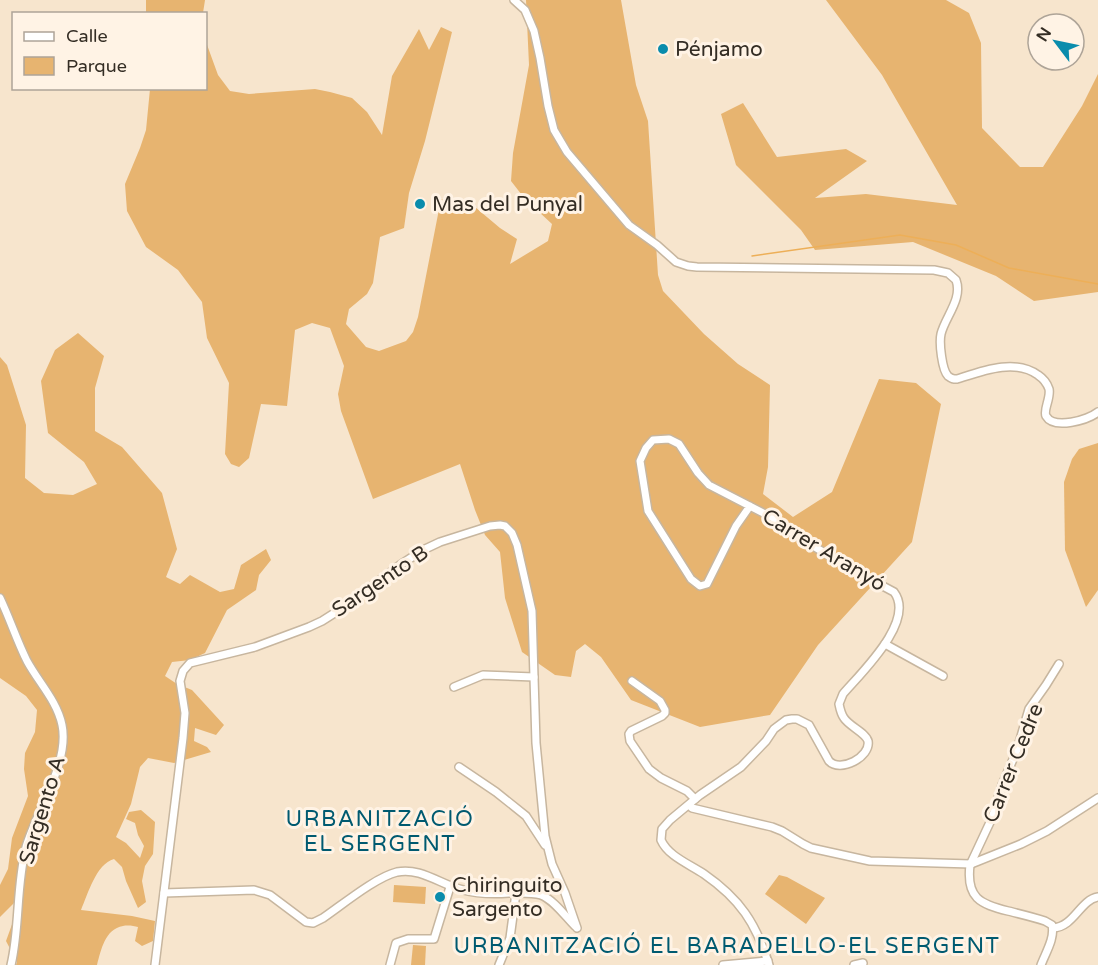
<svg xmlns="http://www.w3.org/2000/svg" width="1098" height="965" font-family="'Varela Round',sans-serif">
	<rect width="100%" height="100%" fill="#f7e5cd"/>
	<!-- green -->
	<g fill="#e7b470">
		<path d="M146,0H205L203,13L146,14Z"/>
		<path d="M526,0H621L636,85L648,121L658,275L663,291L704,334L738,364L770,385L768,467L763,494L793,517L832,492L879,379L916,383L941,404L912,542L818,645L770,715L700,727L631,700L601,657L585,644L576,651L571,677L555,675L522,652L505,598L500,552L485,535L475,510L460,464L373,499L341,411L338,394L344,366L330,328L312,323L295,330L287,406L261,404L249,458L239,467L231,464L225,454L229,383L207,338L202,302L178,270L146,247L127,211L125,184L140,148L146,130L150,89L206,88V42L218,75L230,91L249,94L315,89L330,92L352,98L367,112L382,135L392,76L419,29L429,50L441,27L452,32L425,141L409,193L404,228L380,237L373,283L367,294L349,309L346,324L366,347L379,351L406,341L413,332L418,317L441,199L475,207L500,228L517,239L510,264L548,241L552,224L525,199L511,181L513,153L529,65Z"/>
		<path d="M826,0H946L969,13L981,43L982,128L1020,167H1043L1082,106L1098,74V292L1034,301L996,276L913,242L815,250L801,230L736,165L721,114L743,103L777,157L846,149L867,161L815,198L866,194L957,205L882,75Z"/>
		<path d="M78,333L104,356L95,388V431L122,447L162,493L177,549L166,577L180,584L190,575L220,592L234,589L241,565L266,549L271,560L259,575L256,590L227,610L205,653L190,660L172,662L165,676L177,684L192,690L224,725L216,735L195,728L194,741L207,747L211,752L174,763L148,758L140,767L131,804L116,837L126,843L140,858L144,846L138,835L135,823L126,819L129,812L141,810L155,822L153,854L145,866L142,881L146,902L138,908L126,881L122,867L114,859C96,864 88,894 81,910L132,916L155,921L153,941L142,946L135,941L138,927C134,926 128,925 123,926C105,929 101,950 97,965H16L17,962L6,941L23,894L0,917V885L8,869L12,838L28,796L24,769L25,753L35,732L37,710L26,696L0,678V357L7,365L26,425L25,478L44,493L73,495L97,484L84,462L48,433L41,381L55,350Z"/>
		<path d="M1098,443V590L1086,607L1065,550L1064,482L1072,459L1079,449Z"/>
		<path d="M779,875L787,877L825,898L806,924L765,894Z"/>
		<path d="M394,885L426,887L425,904L393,902Z"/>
		<path d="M413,945L426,946L425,965H411Z"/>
	</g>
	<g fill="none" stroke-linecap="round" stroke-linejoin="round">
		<!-- stream -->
		<path stroke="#edaf58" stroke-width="1.5" d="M752,256L900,235L956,245L1009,268L1098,284"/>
		<defs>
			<g id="minor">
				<path d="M514,0L525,10L534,31L540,58L548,106L554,130L567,152L629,225L657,245L676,262L688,266L697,267L934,270L948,273L956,280C963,299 945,317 941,334C939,343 942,370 948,376C952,379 953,379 957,379C982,371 1015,358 1038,375C1044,379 1047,383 1049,389C1051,398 1043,410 1046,416C1054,430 1088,420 1098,412"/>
				<path d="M750,506L736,526L707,584L700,586L691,579L648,511L640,461L646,448L653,440L669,439L679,444L698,473L709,485L773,518L800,538L851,569L894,592C916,621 861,673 843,694L839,704C840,709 841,714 844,718C849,726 866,733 868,741C871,757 840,773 829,761L809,725L797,719H792L786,720L774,729L766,741L741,767L700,795L670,820L662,829L661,840C668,856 689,864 704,874C740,899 756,923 769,965"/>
				<path d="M0,598C10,619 17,641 27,661C39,683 57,701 62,725C70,762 36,812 26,847C16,886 20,927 11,965"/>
				<path d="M885,644L943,676"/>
				<path d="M632,681L660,701L665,710V713L662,716L631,731L629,734L630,741L649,769L661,778L687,791L695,799"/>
				<path d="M454,687L483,675L534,677"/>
				<path d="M459,767L496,792L526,816L545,845"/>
				<path d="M689,805L692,808L772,827L782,831L803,844L811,848L870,861L971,864"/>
				<path d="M971,864L1021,844L1047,831L1098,798"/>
				<path d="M164,893L254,890L270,895L306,922L313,923L323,918C342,905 376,877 397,872C421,867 441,885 463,890C478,894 494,894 509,893C519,893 531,892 541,895C554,900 565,916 575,926"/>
				<path d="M1053,928C1074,927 1080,900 1098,897"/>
				<path d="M155,965L183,738L185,713L180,681L183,671L190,663L255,647L309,627L322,621L344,607L400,565L423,550L440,542L490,526L500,525L505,526L512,533L517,545L532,611L536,743L545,836L552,864L565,893L577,928"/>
				<path d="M390,965L396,943L408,939H434L450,887"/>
				<path d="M499,965L510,938L516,893"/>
				<path d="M723,965L768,961"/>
				<path d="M854,965L863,963"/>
				<path d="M1041,965C1046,952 1055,938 1052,925L1045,921C1033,917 1020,914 1008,911C980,904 966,898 970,865L992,818L1002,785L1017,750L1029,709L1046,685L1059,664"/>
			</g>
		</defs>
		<!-- minor casing -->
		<use href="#minor" stroke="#c7b69f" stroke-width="10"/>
		<!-- minor -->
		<use href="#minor" stroke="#fff" stroke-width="7"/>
	</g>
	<!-- markers -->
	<g fill="#0a8cac" stroke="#fff3e5" stroke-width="2">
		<circle cx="663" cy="49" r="6"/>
		<circle cx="420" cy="204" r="6"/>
		<circle cx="440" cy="897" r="6"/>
	</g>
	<g text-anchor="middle" stroke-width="6" stroke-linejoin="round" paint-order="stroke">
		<!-- poi labels -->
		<g font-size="21" fill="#342d24" stroke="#fff3e5" text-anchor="start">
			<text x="675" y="56">Pénjamo</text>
			<text x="432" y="211">Mas del Punyal</text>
			<text x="452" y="892">Chiringuito<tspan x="452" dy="24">Sargento</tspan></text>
		</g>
		<!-- street labels -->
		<g font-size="21" fill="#342d24" stroke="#fff3e5">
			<text transform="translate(824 550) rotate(31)" y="7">Carrer Aranyó</text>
			<text transform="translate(380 581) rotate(-34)" y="7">Sargento B</text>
			<text transform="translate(1013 763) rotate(-68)" y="7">Carrer Cedre</text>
			<text transform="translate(42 810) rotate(-73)" y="7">Sargento A</text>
		</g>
		<!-- neighbourhood labels -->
		<g font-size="22" letter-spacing="1.5" fill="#005a70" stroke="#fff3e5">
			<text x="380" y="826">URBANITZACIÓ<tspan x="380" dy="25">EL SERGENT</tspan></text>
			<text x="727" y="953">URBANITZACIÓ EL BARADELLO-EL SERGENT</text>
		</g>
	</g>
	<!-- legend -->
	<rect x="12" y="12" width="195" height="78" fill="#fff3e5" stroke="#aea498" stroke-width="1.5"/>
	<rect x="24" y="32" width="30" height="9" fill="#ffffff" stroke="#aea498" stroke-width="1.5"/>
	<text x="66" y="42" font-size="18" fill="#342d24">Calle</text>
	<rect x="24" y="57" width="30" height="18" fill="#e7b470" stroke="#aea498" stroke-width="1.5"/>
	<text x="66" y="72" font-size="18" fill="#342d24">Parque</text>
	<!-- north arrow -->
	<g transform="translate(1056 42) rotate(302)"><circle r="28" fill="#fff3e5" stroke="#aea498" stroke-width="1.5"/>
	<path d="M0-4.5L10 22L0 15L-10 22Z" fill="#0a8cac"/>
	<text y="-9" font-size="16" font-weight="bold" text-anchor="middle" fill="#342d24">N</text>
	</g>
</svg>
